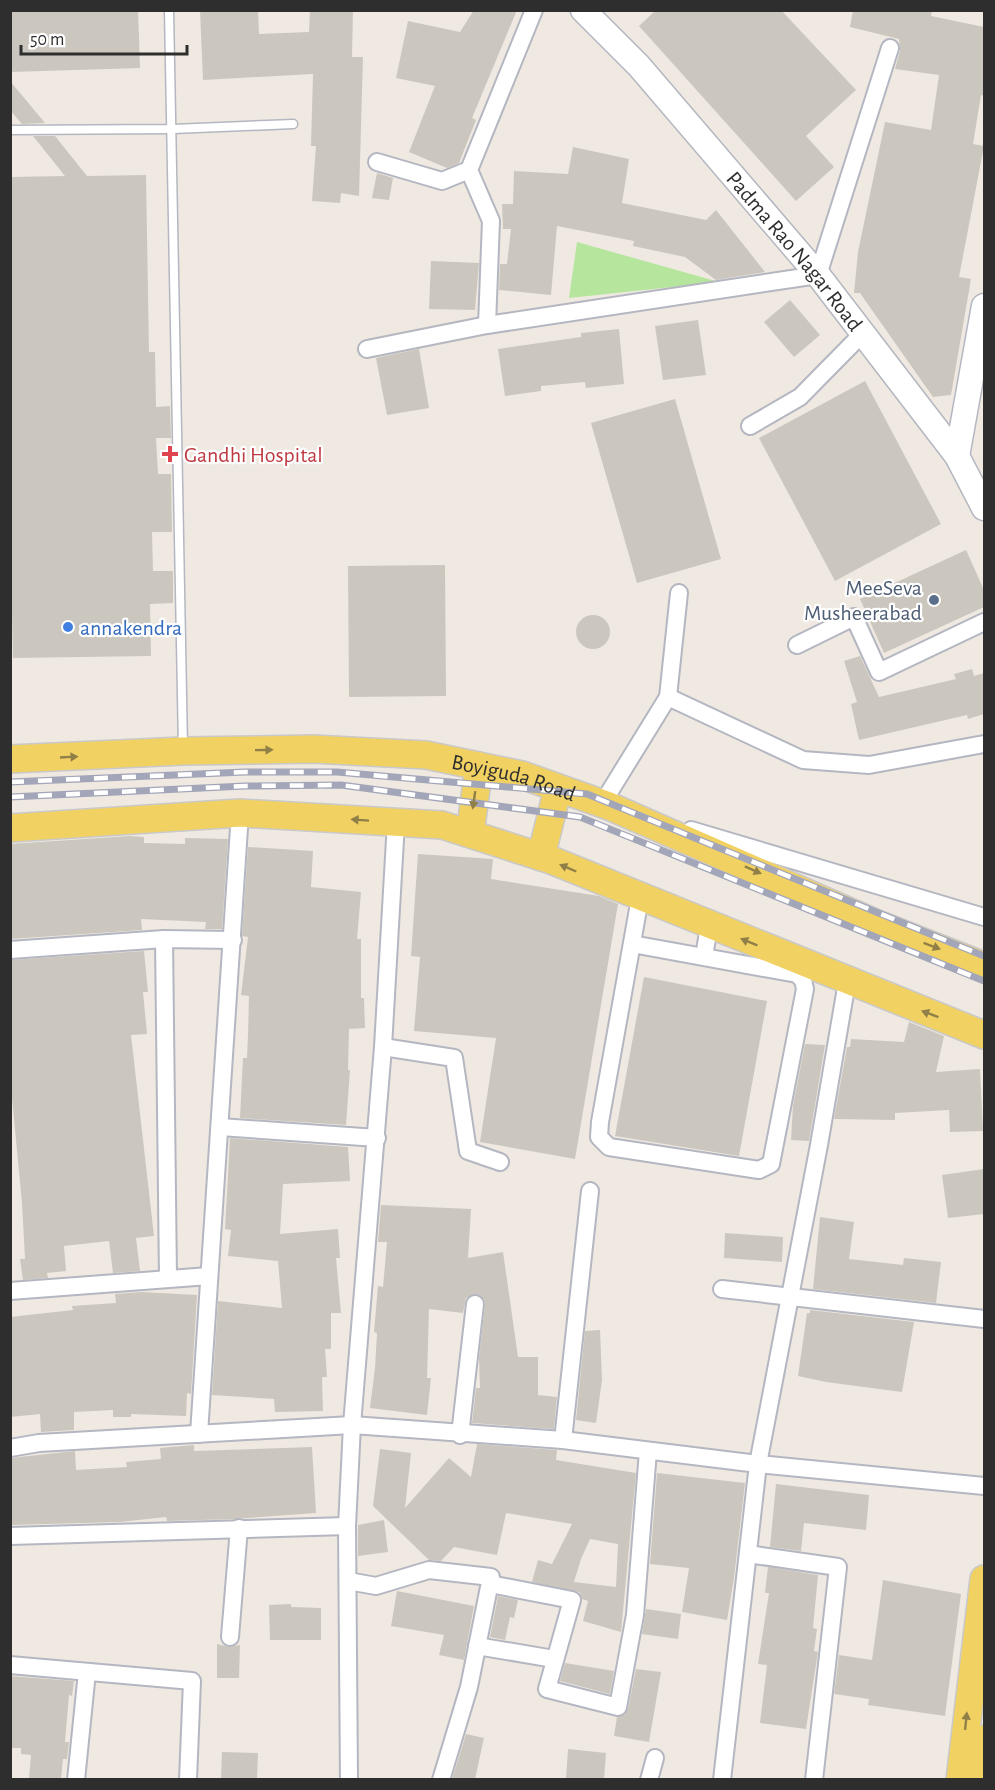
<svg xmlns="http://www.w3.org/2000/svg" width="995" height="1790" font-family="'Alegreya Sans',sans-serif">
	<rect width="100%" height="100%" fill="#efe9e1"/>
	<!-- green -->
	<path fill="#b6e59e" d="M577,242L719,282L569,298Z"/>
	<!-- building -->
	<g fill="#cbc7bf" fill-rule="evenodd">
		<path d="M10,10H138L140,68L10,72Z"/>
		<path d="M200,10H258L259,34L309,32L310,10H353L352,57H363L359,196L341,193L340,203L312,201L316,146H311L313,74L203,80Z"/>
		<path d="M474,10H517L472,118L476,120L459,163L447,168L409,152L435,86L396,78L408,21L460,32Z"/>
		<path d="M656,10H781L856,90L806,136L834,167L796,201L639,26Z"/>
		<path d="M853,10H932L931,16L984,27V96L981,95L973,144L984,146L959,277L971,279L951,395L933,397L860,293H854L858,252L885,122L931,130L939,75L895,69L900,51L899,39L850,27Z"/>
		<path d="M10,81L45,123L22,124L10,110Z"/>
		<path d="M33,136H55L87,176L146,175L149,352H155L156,407L170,406L171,438H156L158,474H171L172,532H152L153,571H173V603L150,604L151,656L13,658L10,532V177L65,176Z"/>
		<path d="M573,147L629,159L622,203L706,220L716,210L765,272L716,280L685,257L633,246L634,241L557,226L551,295L499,290L500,264H507L511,229H503L502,204H513L514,171L568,174Z"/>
		<path d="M377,173L393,178L389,200L372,198Z"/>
		<path d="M431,261L479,263L475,310L429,309Z"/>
		<path d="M790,300L820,335L794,357L764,322Z"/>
		<path d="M698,320L706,375L663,380L655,326Z"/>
		<path d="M619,329L624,384L586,388L585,382L541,386V391L505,396L498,349L581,337V333Z"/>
		<path d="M419,349L429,408L387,415L376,358Z"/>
		<path d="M865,381L941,524L835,581L759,438Z"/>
		<path d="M675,399L721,559L637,583L591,423Z"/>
		<path d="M966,550L984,590V607L884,653L860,599Z"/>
		<path d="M445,565L446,696L349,697L348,566Z"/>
		<circle cx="593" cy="632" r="17"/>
		<path d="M860,656L879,697L956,679L954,674L972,669L974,676L984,673V714L968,719L967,715L859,740L851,704L857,702L844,661Z"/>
		<path d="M130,836L144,837V843L185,844V838L228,839L222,929H205L206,922L141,919L142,930L10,939V844Z"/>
		<path d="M248,847L313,851L311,887L361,892L357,939H361V998H364L365,1028L349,1029L348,1070H350L346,1125L240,1118L243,1058H247L248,1035L249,996L241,995L248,937L242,936Z"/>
		<path d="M418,854L493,859L491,879L599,896L618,904L575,1159L480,1142L496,1038L414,1031L420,957L411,956Z"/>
		<path d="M144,951L148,992H143L147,1034L131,1035L154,1236L136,1238L140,1271L113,1273L109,1241L64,1246L66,1271L47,1273L48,1278L23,1280L20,1259H25L22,1203L12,1098L10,960Z"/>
		<path d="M644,977L767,1001L739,1156L615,1136Z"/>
		<path d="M909,1022L944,1036L936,1072L980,1069L983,1131L950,1132L949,1110L895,1113V1120L834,1119L847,1047H850L851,1039L904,1042Z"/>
		<path d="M805,1044L825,1045L809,1141L791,1140L793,1106Z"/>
		<path d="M230,1138L348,1147L350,1181L283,1184L280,1234L338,1229L340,1258H336L341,1313H331V1349H325L327,1377H322L323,1411L275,1412L274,1399L212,1395L218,1301L282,1308L278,1261L228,1256L231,1230L225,1229Z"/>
		<path d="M984,1169V1214L948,1218L942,1175Z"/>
		<path d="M381,1205L471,1209L468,1258L503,1252L518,1357H538V1395L557,1397L554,1429L472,1423L476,1388H480L479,1358L485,1305L484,1299L477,1294L466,1298L463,1313L429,1309L427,1378H431L427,1415L370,1408L375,1368L377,1333L374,1332L378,1286L383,1287L387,1242H378Z"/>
		<path d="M820,1217L854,1222L849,1259L903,1265L904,1258L941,1262L936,1303L813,1289Z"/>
		<path d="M725,1233L783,1237L782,1262L724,1258Z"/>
		<path d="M142,1292L197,1295L191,1394L187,1393L186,1416L131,1414V1417H113V1410L74,1412V1430L41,1432L40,1414L10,1417V1317L73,1310L72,1306L116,1303L115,1294Z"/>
		<path d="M810,1310L914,1322L902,1392L826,1382L798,1376L807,1313H810Z"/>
		<path d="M600,1330L602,1380L596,1423L576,1420L585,1331Z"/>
		<path d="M477,1444L557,1450L556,1460L636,1473L621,1632L583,1621L588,1601L582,1599L579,1592L532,1582L538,1560L552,1564L572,1524L506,1513L497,1555L454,1547L441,1561L429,1560L373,1506L380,1449L411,1453L405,1508L449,1458L471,1477ZM590,1539L618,1544L616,1587L574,1582L581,1559Z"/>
		<path d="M194,1445V1451L312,1447L316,1513L234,1519L167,1521L166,1517L120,1522L10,1525V1458L75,1451L76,1470L127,1467L126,1462L161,1459L160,1448Z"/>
		<path d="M657,1473L745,1483L734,1578L727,1620L682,1612L689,1568L650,1564Z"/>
		<path d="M776,1484L869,1495L866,1530L804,1523L801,1551L770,1547Z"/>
		<path d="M384,1520L388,1552L358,1556V1525Z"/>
		<path d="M768,1567L818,1575L813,1628L817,1629L814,1651L818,1652L806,1729L760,1723L767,1665L758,1664L769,1593H765Z"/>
		<path d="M883,1580L961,1594L945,1716L868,1705L869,1699L834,1694L839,1655L872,1660Z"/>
		<path d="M397,1591L474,1606L464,1660L439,1655L444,1635L391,1626Z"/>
		<path d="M498,1596L518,1600L514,1618L510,1617L505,1640L490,1637Z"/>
		<path d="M291,1604V1607L321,1608V1640H270L269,1605Z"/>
		<path d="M646,1609L681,1614L678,1639L642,1634Z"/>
		<path d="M217,1644L230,1647L240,1645L239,1678H217Z"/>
		<path d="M565,1663L614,1671L610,1694L560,1681Z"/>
		<path d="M636,1669L661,1672L649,1742L614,1736L617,1717L625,1714L628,1709Z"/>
		<path d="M10,1676L74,1681L72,1696L69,1695L65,1742H69L67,1759H63L61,1779H29L31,1755L21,1754V1748H10Z"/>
		<path d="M466,1734L484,1738L475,1779H452Z"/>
		<path d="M568,1749L606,1753L604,1779H566Z"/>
		<path d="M222,1752L258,1753L257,1779H221Z"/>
	</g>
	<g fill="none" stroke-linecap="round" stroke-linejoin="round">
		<defs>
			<g id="lane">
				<path d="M169,10L183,748"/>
				<path d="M10,130L173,129L293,124"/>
			</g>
			<g id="street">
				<path d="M377,162L442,181L469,170"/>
				<path d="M487,325L491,221L469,170L534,10"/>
				<path d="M367,349L487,325L818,275L890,48"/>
				<path d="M750,426L800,397L863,333"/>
				<path d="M797,645L854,617L879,672L984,622"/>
				<path d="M668,697L803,760L869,765L984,744"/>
				<path d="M602,804L668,697L679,593"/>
				<path d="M691,830L984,917"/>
				<path d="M164,939L168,1279"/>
				<path d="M632,944L797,974L803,980L805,989L771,1164L759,1170L609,1147L599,1137L600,1122L640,898"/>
				<path d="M10,950L164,939L233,940"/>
				<path d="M704,957L709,926"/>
				<path d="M383,1047L454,1058L468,1151L500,1162"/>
				<path d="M220,1127L377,1138"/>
				<path d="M722,1289L984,1319"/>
				<path d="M10,1291L209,1276"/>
				<path d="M199,1434L240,813"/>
				<path d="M460,1435L475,1304"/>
				<path d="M563,1440L590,1191"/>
				<path d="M10,1448L39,1443L352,1425L563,1440L758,1464L984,1486"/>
				<path d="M10,1536L347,1526"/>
				<path d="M748,1554L838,1567L814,1780"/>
				<path d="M348,1581L376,1586L429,1570L491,1577L469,1687L441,1780"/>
				<path d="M490,1584L572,1600L547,1689L618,1707L635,1615L648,1451"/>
				<path d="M230,1637L239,1528"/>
				<path d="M477,1646L554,1659"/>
				<path d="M10,1665L192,1681L188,1780"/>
				<path d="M76,1780L87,1672"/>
				<path d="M349,1780L347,1526L352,1425L383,1047L396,822"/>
				<path d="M649,1780L655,1758"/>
				<path d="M722,1780L758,1464L819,1145L847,982"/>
			</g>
			<g id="secondary">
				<path id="s1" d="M583,10L639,66L818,275L957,456L984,508"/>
				<path d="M957,456L984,306"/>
			</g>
			<g id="primary">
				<path id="s2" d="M10,759L183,751L313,749L426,755L522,775L609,806L877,924L984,966"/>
				<path d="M10,828L240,813L442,825L551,860L984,1035"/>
				<path d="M470,834L479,766"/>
				<path d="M541,857L558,788"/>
				<path d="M960,1780L984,1579"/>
				<path d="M980,1780L984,1739"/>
			</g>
		</defs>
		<!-- lane casing -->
		<use href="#lane" stroke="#b4b7c1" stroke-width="11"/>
		<!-- street casing -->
		<use href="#street" stroke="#b4b7c1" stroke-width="20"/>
		<!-- secondary casing -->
		<use href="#secondary" stroke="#b4b7c1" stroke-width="27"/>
		<!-- primary casing -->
		<use href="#primary" stroke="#c9c9c9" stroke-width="30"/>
		<!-- lane -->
		<use href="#lane" stroke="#fff" stroke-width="8"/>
		<!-- street -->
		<use href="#street" stroke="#fff" stroke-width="16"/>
		<!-- secondary -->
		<use href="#secondary" stroke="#fff" stroke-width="24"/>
		<!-- primary -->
		<use href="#primary" stroke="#f2d163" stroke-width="27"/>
		<defs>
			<g id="rail">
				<path d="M10,782L245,772H337L587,794L984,956"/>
				<path d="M10,797L245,786L341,785L580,817L984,981"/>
			</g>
		</defs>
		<!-- rail casing -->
		<use href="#rail" stroke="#a3a6b8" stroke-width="7"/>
		<!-- rail -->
		<use href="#rail" stroke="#fff" stroke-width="4.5" stroke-dasharray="14" stroke-linecap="butt"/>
	</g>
	<!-- one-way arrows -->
	<defs><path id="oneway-solid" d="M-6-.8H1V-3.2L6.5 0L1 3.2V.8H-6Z" transform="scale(1.5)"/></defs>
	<g fill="#908048">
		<use href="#oneway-solid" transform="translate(264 750) rotate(-1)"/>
		<use href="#oneway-solid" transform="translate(69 757) rotate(-3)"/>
		<use href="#oneway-solid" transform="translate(474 800) rotate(98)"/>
		<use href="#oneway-solid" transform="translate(360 820) rotate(-176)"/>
		<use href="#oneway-solid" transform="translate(568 868) rotate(-157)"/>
		<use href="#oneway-solid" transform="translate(753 870) rotate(24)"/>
		<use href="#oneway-solid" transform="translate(749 942) rotate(-158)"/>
		<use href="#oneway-solid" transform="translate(932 946) rotate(21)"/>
		<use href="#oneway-solid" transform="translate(930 1014) rotate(-159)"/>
		<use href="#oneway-solid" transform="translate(966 1721) rotate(-84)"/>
	</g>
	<!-- markers -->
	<path fill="#e0444e" stroke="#fff" stroke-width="2" d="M167 445h6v6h6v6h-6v6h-6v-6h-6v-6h6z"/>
	<circle fill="#5c6f8a" stroke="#fff" stroke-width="2" cx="934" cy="600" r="6"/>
	<circle fill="#3f7fe0" stroke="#fff" stroke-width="2" cx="68" cy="627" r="6"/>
	<g text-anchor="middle" stroke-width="4.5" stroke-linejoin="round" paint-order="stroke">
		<!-- street labels -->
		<g font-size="22" fill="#2e2e2e" stroke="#fff">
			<text dy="8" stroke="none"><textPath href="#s1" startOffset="321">Padma Rao Nagar Road</textPath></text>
			<text dy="8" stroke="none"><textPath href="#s2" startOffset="507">Boyiguda Road</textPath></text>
		</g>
		<!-- health labels -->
		<g font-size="22" fill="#be3a42" stroke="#fff" text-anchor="start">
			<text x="184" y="462">Gandhi Hospital</text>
		</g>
		<!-- service labels -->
		<g font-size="22" fill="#4e5e75" stroke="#fff" text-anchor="end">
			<text x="922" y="595">MeeSeva<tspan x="922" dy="25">Musheerabad</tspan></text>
		</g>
		<!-- shop labels -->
		<g font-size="22" fill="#366cbe" stroke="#fff" text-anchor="start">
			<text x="80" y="635">annakendra</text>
		</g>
	</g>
	<!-- border -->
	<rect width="995" height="1790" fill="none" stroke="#2e2e2e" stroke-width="24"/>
	<!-- scale -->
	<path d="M21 45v9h166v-9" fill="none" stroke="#2e2e2e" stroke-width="3"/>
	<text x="30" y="45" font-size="18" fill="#2e2e2e" stroke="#ffffff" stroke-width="4.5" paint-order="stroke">50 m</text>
</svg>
